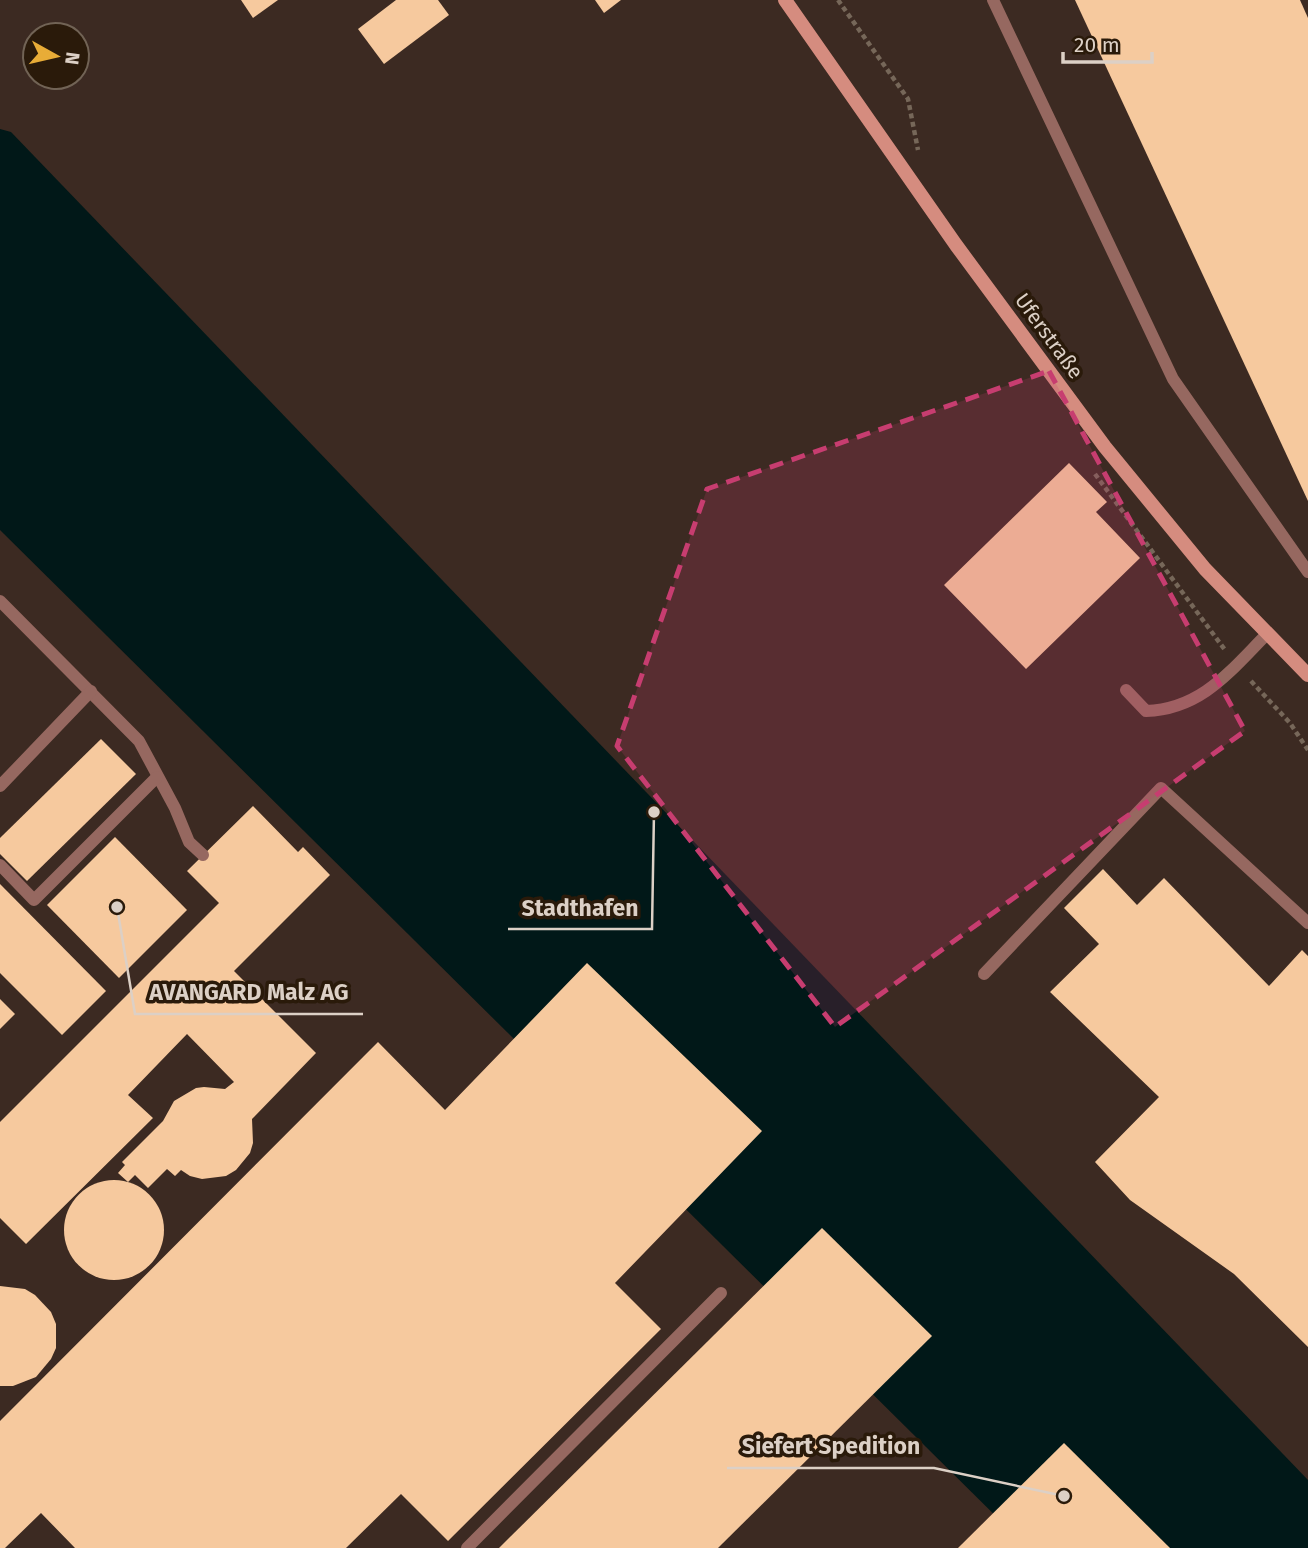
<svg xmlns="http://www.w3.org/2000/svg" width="1308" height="1548" font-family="'Fira Sans',sans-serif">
	<rect width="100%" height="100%" fill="#342413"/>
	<!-- industrial -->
	<path fill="#3c2a22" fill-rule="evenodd" d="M0,0H1308V1548H0ZM35,35H77V77H35Z"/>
	<!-- water -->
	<path fill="#011818" d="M0,129L11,132L1308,1480V1548H1028L0,530Z"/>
	<!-- building -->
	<g fill="#f6c99e">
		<path d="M241,0H278L253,18Z"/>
		<path d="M396,0H438L449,15L384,64L358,29Z"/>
		<path d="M595,0H621L604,13Z"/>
		<path d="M1075,0H1300L1308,18V501Z"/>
		<path d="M77,52L85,60L84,69L77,75Z"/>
		<path d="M1069,463L1107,502L1096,512L1140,558L1026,669L944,585Z"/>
		<path d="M101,739L136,774L27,881L0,854V838Z"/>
		<path d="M253,806L298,852L303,847L330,875L234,971L316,1053L252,1119L253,1143L250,1153L236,1170L226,1176L202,1179L190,1176L181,1170L175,1176L167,1169L148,1188L135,1175L128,1182L118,1173L125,1165L122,1162L163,1121L174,1101L196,1088L204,1087L225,1089L234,1082L187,1034L128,1095L153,1118L26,1244L0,1218V1122L219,903L187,871Z"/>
		<path d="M115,837L187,910L119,978L47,905Z"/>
		<path d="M1103,869L1137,905L1164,878L1269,986L1302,950L1308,956V1347L1234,1274L1130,1200L1095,1162L1159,1097L1050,992L1099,944L1064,908Z"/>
		<path d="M0,884L106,991L62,1035L0,973Z"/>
		<path d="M587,963L762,1131L615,1283L661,1329L448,1541L401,1494L346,1548H75L41,1513L5,1548H0V1421L378,1042L445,1110Z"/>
		<path d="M0,999L15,1014L0,1029Z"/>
		<circle cx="114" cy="1230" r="50"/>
		<path d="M822,1228L932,1336L718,1548H499Z"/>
		<path d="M0,1286L25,1289L35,1295L51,1312L56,1324V1348L51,1359L36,1377L13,1386H0Z"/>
		<path d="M1064,1443L1170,1548H958Z"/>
	</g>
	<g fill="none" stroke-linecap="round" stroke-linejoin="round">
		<!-- path -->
		<g stroke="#766759" stroke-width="4.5" stroke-dasharray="5 3.5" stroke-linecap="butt">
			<path d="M838,0L908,99L918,150"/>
			<path d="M1095,474L1225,650"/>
			<path d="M1251,681L1290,723L1308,750"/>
		</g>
		<!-- lane -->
		<g stroke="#966860" stroke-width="12">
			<path d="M993,0L1173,379L1308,572"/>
			<path d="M0,601L139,741L175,808L189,842L203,855"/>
			<path d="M1126,690L1146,711C1202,709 1231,670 1267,634"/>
			<path d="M0,786L91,691"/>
			<path d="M0,865L34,900L157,777"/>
			<path d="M984,974L1161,788L1308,923"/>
			<path d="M467,1548L721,1293"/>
		</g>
		<!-- secondary -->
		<path stroke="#d58c7f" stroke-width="14" d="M785,0L956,245L1105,447L1205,569L1308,675"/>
	</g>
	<!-- marked area -->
	<path fill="#c73d70" fill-opacity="0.2" stroke="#c73d70" stroke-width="5" stroke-dasharray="14 9" stroke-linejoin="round" d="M1049,371L1245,731L835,1027L617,746L707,489Z"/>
	<g text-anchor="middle" stroke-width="7" stroke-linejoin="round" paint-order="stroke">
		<!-- street labels -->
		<g font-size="21" fill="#dcd0c6" stroke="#2a1a0a">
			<text transform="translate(1049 336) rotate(54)" y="7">Uferstraße</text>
		</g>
	</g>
	<!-- callouts -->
	<path fill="none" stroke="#dcd0c6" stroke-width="2.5" d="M654 812L652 929H508M117 907L135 1014H363M1064 1496L934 1468H727"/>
	<g fill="#dcd0c6" stroke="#2a1a0a" stroke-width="2.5">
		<circle cx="654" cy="812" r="7"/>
		<circle cx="117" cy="907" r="7"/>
		<circle cx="1064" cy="1496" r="7"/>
	</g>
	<g font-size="23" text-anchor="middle" font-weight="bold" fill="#dcd0c6" stroke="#2a1a0a" stroke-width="7" stroke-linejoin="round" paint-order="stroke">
		<text x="580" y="916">Stadthafen</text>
		<text x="249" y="1000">AVANGARD Malz AG</text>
		<text x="831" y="1454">Siefert Spedition</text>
	</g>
	<!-- north arrow -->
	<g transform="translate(56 56) rotate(98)"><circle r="33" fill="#2a1a0a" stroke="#716355" stroke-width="2"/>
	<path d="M0-5L12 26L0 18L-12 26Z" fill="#e8ac37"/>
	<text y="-10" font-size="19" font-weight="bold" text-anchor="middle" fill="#dcd0c6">N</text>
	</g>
	<!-- scale -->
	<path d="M1063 52v10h89v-10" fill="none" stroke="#dcd0c6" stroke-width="3.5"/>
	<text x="1074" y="52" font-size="21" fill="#dcd0c6" stroke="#2a1a0a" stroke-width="5" paint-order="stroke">20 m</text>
</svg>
